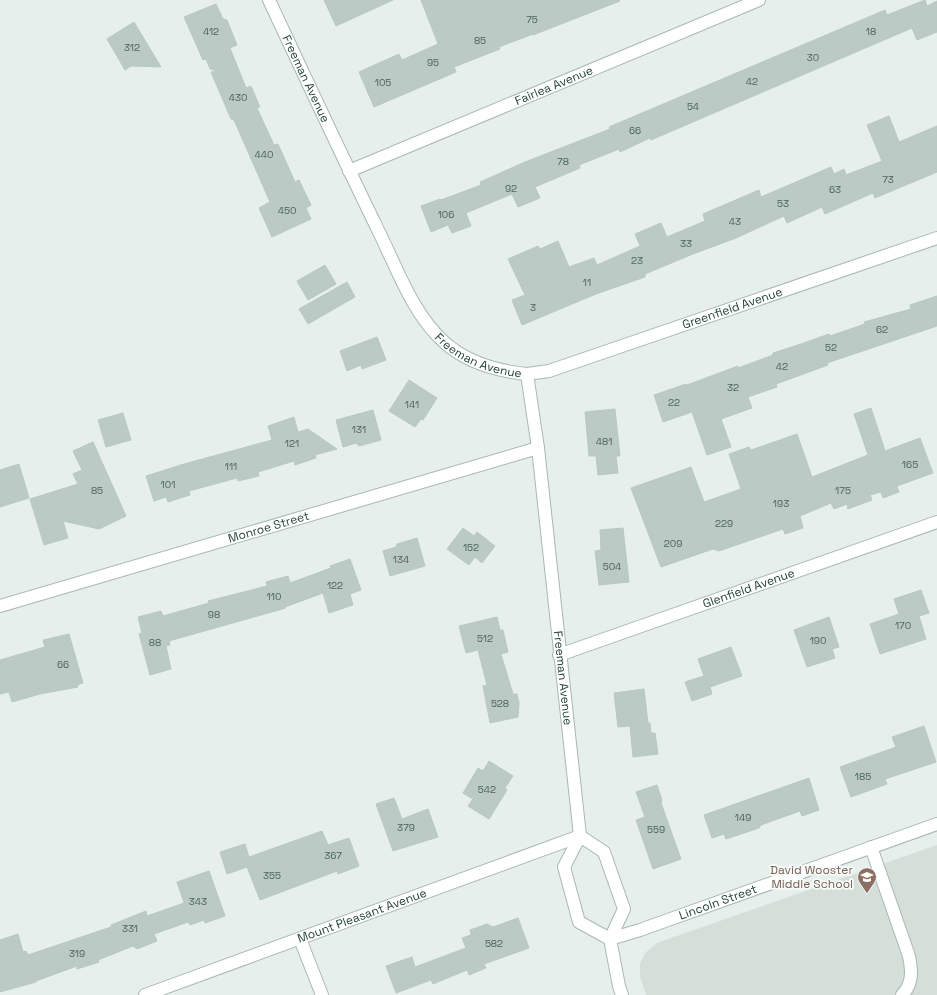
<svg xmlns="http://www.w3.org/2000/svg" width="937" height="995" font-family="'Space Grotesk',sans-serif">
	<rect width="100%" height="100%" fill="#e6efeb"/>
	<!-- built -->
	<path fill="#d4dfda" d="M937,845V995H646L640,976V964L645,953L657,943Z"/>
	<!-- building -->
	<g fill="#bbcac4" stroke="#b8c9c2">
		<path d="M324,0H393L336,26Z"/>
		<path d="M421,0H619L620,1L533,35V34L499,47L500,49L454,67L456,72L374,107L359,72L399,54L402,60L438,44Z"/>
		<path d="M925,0L927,6L937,1V32L917,40L912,28L651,140L650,138L620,152L619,149L579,165L580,168L535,187L540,198L518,207L512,194L466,213L471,226L452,233L448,225L431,232L421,206L440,199L441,200L481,185L480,182L525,162L610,129L609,127L885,10L887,15Z"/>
		<path d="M216,4L223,19L227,20L237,45L230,48L246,88L251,86L260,107L257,108L274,145L278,144L295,182L299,180L311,205L306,208L311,219L272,237L259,208L270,202L234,120L231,119L211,72L217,70L210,69L206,59L203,60L184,17Z"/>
		<path d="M134,22L161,67L131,66L125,70L107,39Z"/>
		<path d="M889,116L899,142L937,126V172L875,198L873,193L825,214L822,207L787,223L784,216L736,238L693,254L645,274V277L596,294L522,325L512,300L525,295L508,259L538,246L540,249L558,241L569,267L594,258L597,265L640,246L635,234L661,223L667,237L705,221L703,214L759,190L761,197L831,167L834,174L844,169L846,175L882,161L867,125Z"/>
		<path d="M325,265L336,284L308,300L297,281Z"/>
		<path d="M347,282L355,297L308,324L299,309Z"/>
		<path d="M937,296V326L827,363L828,365L776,384L777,387L748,397L752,408L721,419L731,447L707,455L692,412L663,422L654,395L686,384L687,385L738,366V368L773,355V353L801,344L829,334L830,336L865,324L864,322L911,309L910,305Z"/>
		<path d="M377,337L386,360L362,369L361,365L347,371L340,351Z"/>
		<path d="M409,380L437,398L423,420L421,419L415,427L389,411Z"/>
		<path d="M871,408L885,451L920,438L933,473L897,486L899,492L883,498L881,492L870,495L872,500L848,509L847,504L834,509L831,503L800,516L803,528L785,534L783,529L719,551L713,549L661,567L631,488L691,467L704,502L741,489L729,454L749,447L751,450L797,434L812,477L868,455L854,414Z"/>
		<path d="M615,409L620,456H616L618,473L598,475L596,456H589L585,412Z"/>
		<path d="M373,410L381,440L359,446L356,443L343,447L336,420Z"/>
		<path d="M123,413L131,440L106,447L98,420Z"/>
		<path d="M294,417L298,432L308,429L337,449L315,455L316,458L295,465L294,461L258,472L259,476L238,481L237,478L189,491L190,495L168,502L166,497L154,501L146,476L184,464L272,440L268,426Z"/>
		<path d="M93,442L126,516L99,529L63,521L68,538L44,545L30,499L78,484L73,474L82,470L73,451Z"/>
		<path d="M19,464L29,498L0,507V470Z"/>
		<path d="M463,528L474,536L477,532L495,546L482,563L475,557L469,565L447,549Z"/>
		<path d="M623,528L629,582L599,585L595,551L601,550L600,530Z"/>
		<path d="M417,538L425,566L390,576L383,551L396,547L397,544Z"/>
		<path d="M350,559L361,590L350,594L353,605L329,613L323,593L285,607L286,608L169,641L170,645L166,646L171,669L150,675L139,634L142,633L138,617L161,611L163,616L209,603L208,601L267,586L266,582L288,576L290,583L331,568L330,566Z"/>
		<path d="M921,590L929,613L919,616L926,639L880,654L870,624L899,614L894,599Z"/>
		<path d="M497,617L500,630H503L508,652L501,654L513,694H517L519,703L518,717L490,723L483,686L487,685L478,650L466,653L459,626Z"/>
		<path d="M829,617L839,647L832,649L835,658L807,667L794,630Z"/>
		<path d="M69,634L83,683L77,685L78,687L40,694L12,702L9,692L0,694V660L45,647L43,640Z"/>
		<path d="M731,647L742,676L710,687L712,694L692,701L685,682L704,676L698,659Z"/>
		<path d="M644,689L648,723H650L651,733H655L658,754L633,757L630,726L618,727L614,693Z"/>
		<path d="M924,726L936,762L885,779L887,784L851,797L840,767L896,747L892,737Z"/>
		<path d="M489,761L513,776L505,788L507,790L489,819L468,806L473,799L463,793L478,768L483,771Z"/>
		<path d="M809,778L819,810L802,816L800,811L761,825L759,828L726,839L724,834L712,838L704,815Z"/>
		<path d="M657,785L662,800L661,803L681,859L653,869L636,820L645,817L636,792Z"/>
		<path d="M394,798L402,819L428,809L438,837L393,851L376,804Z"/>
		<path d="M322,831L328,845L349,838L359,866L338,874L337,871L260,900L247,867L227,874L220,852L245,844L249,857Z"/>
		<path d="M209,871L225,916L205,923L204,920L190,925L188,922L154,934L157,941L137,949L133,946L98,960L99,962L77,969V966L36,981V982L0,992V940L18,934L23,952L26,951L28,955L111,927V925L146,911L147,916L184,903L177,882Z"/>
		<path d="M518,918L529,948L484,964L486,968L469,975L467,970L433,984L431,980L396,993L386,966L412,957L415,967L466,948L462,938L471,935L470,930L487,924L493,927Z"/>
	</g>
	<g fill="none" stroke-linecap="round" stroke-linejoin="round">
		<defs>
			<path id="service" d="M871,847L909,956C912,970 913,984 902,995"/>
			<g id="minor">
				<path id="s1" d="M269,0C305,77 341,154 378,230C397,268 412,313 444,342C467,363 497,371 527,374L538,448L580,836L564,867L579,922L610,939"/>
				<path id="s2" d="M349,171L759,0"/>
				<path id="s3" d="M527,374L549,371L937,238"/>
				<path id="s4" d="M0,606L538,448"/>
				<path id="s5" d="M559,655L937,522"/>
				<path d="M580,836L604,852L624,909L610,939L619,986L622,995"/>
				<path d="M300,939L322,995"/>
				<path id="s6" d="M610,939L640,930L937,824"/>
				<path id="s7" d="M145,995L580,836"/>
			</g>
		</defs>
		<!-- service casing -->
		<use href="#service" stroke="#a8b8b2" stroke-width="14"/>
		<!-- minor casing -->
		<use href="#minor" stroke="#a8b8b2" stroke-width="14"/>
		<!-- service -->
		<use href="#service" stroke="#fff" stroke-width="12"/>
		<!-- minor -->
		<use href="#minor" stroke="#fff" stroke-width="12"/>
	</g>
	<!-- icons -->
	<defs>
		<symbol id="school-pin" viewBox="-11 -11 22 30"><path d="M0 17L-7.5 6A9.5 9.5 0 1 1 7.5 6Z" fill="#8d6e63" stroke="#f7fbf9"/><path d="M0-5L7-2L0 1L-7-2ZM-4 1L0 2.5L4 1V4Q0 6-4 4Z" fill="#fff"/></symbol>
	</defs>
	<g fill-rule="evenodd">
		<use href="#school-pin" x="856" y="866" width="22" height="30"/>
	</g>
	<g text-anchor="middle" stroke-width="3.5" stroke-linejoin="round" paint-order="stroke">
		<!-- number labels -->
		<g font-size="10" fill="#4a645c">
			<text x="532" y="23">75</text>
			<text x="211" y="35">412</text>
			<text x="871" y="35">18</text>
			<text x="480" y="44">85</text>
			<text x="132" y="51">312</text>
			<text x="813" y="61">30</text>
			<text x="433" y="66">95</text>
			<text x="752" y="85">42</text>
			<text x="383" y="86">105</text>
			<text x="238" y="101">430</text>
			<text x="693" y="110">54</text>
			<text x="635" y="134">66</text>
			<text x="264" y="158">440</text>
			<text x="563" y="165">78</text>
			<text x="888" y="183">73</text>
			<text x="511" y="192">92</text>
			<text x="835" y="193">63</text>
			<text x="783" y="207">53</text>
			<text x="287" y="214">450</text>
			<text x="446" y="218">106</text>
			<text x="735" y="225">43</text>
			<text x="686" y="247">33</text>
			<text x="637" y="264">23</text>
			<text x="587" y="286">11</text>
			<text x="533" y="311">3</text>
			<text x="882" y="333">62</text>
			<text x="831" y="351">52</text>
			<text x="782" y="370">42</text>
			<text x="733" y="391">32</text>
			<text x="674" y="406">22</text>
			<text x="412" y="408">141</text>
			<text x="359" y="433">131</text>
			<text x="604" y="445">481</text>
			<text x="292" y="447">121</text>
			<text x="910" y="468">165</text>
			<text x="231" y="470">111</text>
			<text x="168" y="488">101</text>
			<text x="97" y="494">85</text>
			<text x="843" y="494">175</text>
			<text x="781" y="507">193</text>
			<text x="724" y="527">229</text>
			<text x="673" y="547">209</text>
			<text x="471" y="551">152</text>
			<text x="401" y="563">134</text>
			<text x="612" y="570">504</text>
			<text x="335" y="589">122</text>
			<text x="274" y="600">110</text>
			<text x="214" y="618">98</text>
			<text x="903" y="629">170</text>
			<text x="485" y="642">512</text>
			<text x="818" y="644">190</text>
			<text x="155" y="646">88</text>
			<text x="63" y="668">66</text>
			<text x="500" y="707">528</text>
			<text x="863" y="780">185</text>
			<text x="487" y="793">542</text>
			<text x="743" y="821">149</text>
			<text x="406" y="831">379</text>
			<text x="656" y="833">559</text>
			<text x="333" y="859">367</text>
			<text x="272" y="879">355</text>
			<text x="198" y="905">343</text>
			<text x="130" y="932">331</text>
			<text x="494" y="947">582</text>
			<text x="77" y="957">319</text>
		</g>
		<!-- street labels -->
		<g font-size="12" fill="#24423a" stroke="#f7fbf9">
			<text dy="4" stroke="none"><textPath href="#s1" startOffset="87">Freeman Avenue</textPath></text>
			<text dy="4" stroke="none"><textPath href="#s2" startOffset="222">Fairlea Avenue</textPath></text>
			<text dy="4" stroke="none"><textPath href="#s3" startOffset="216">Greenfield Avenue</textPath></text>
			<text dy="4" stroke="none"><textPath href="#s1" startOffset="423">Freeman Avenue</textPath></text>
			<text dy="4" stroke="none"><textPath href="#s4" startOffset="280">Monroe Street</textPath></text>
			<text dy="4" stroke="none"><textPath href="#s5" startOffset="201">Glenfield Avenue</textPath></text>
			<text dy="4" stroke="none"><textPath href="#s1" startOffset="782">Freeman Avenue</textPath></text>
			<text dy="4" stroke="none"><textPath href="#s6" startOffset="114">Lincoln Street</textPath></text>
			<text dy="4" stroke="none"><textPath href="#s7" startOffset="231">Mount Pleasant Avenue</textPath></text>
		</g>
		<!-- education labels -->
		<g font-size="12" fill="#785e54" stroke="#f7fbf9" text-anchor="end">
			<text x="853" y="874">David Wooster<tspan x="853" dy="14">Middle School</tspan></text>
		</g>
	</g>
</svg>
